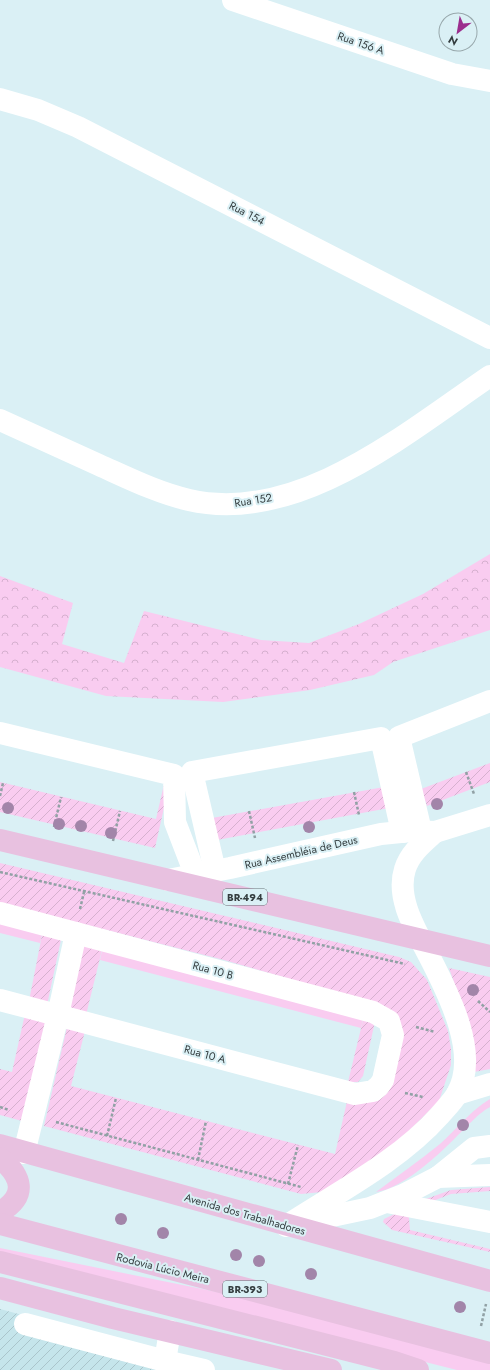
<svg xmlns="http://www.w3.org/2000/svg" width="490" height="1370" font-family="Jost,sans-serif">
	<defs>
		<pattern id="industrial-furrows" width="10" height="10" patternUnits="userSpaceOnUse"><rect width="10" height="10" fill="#c5e5eb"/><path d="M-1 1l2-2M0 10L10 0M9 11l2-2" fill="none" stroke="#aac5cb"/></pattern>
		<pattern id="forest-crowns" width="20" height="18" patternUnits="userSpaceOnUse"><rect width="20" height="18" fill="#f9ccf0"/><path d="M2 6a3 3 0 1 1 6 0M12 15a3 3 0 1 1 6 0" fill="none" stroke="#d6b0cf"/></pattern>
		<pattern id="garden-furrows" width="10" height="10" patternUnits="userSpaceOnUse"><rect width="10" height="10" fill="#f9ccf0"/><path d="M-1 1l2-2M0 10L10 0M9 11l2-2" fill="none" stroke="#d6b0cf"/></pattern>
	</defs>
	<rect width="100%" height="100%" fill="#daf0f5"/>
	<!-- industrial -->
	<path fill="url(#industrial-furrows)" d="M0,1309L37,1319L213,1370H0Z"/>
	<!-- grass -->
	<g fill="#f9ccf0">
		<path d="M0,919L43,930L40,943L0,933Z"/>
		<path d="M103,946L364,1016L361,1028L100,960Z"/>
		<path d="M490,1099V1107C477,1114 469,1125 458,1135C440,1154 402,1189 376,1192C397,1176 419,1161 440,1144C457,1129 470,1111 490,1099Z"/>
		<path d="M0,1248L217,1292L490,1361V1370H457L0,1255Z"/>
	</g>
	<!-- forest -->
	<path fill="url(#forest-crowns)" d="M490,554V630L393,662L374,675L310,690L223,702L106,696L0,667V576L73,603L62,644L124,663L144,611L261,640L309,643L359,624L423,594Z"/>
	<!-- garden -->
	<g fill="url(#garden-furrows)">
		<path d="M490,763V782L427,806L421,789Z"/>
		<path d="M165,780L170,781L155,848L0,812V782L156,819Z"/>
		<path d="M384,787L389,808L217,840L212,818Z"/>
		<path d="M0,863L399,957L411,962L427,980L448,1031L451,1049V1065L439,1101L397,1143L322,1192L301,1194L44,1126L68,1023L86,1027L71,1086L335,1154L348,1097L387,1089L379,1005L224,960L0,903Z"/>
		<path d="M43,930L62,935L47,1005L29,1001Z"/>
		<path d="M83,940L103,946L86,1015L66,1010Z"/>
		<path d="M449,968L490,977V1069L474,1072L466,1018Z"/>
		<path d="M25,1014L46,1019L22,1121L0,1115V1069L12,1072Z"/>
		<path d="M364,1016L373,1022L374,1026L363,1076L358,1082H348Z"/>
		<path d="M490,1187V1191L451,1194L425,1204L423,1200L451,1190Z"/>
		<path d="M403,1210L409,1218L410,1230L490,1249V1252L392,1230L383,1222L384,1219Z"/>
	</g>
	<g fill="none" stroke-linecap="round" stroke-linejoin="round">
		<!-- path -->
		<g stroke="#91a1a5" stroke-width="2.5" stroke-dasharray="3 2" stroke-linecap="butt">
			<path d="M466,772L474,794"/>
			<path d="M354,792L359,815"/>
			<path d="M0,796L3,783"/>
			<path d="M249,811L255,838"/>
			<path d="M54,827L61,797"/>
			<path d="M113,841L120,811"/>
			<path d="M0,872L405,964"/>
			<path d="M80,909L84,892"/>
			<path d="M478,1001L490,1012"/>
			<path d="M416,1027L435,1032"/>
			<path d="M405,1093L423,1097"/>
			<path d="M0,1107L9,1110"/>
			<path d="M56,1122L301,1187"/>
			<path d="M107,1136L116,1098"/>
			<path d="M198,1160L206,1121"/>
			<path d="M288,1184L298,1145"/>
			<path d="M481,1326L486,1304"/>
		</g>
		<!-- minor -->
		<g stroke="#fff" stroke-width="22">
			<path d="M233,0L452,74L490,81"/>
			<path d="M0,99L38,110L78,127L490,338"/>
			<path d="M0,420C33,435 66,450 99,465C128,478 158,493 189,500C298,525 406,433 490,376"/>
			<path d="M0,733L174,775L175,822L195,874"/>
			<path d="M421,831L399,737L490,701"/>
			<path d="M215,871L192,772L381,738L402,832"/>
			<path d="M168,880L230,868L381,834L411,831L435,832L490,815"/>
			<path d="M0,913L373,1012L389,1021L393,1035L383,1080L379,1086L373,1091L355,1094L0,1000"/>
			<path d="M457,1094L490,1084"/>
			<path d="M24,1153L58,1015L76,933"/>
			<path d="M438,1177L474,1148L490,1146"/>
			<path d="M387,1202L490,1222"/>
			<path d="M299,1223L370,1208L403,1195L438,1177L490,1175"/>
			<path d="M286,1226C338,1192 398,1162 440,1115C446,1108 453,1101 457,1094C481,1053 446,989 427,952C414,927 396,897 405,869C410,853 423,843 435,832"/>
			<path d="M25,1324L165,1361L170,1331"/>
			<path d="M165,1361L204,1370"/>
		</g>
		<!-- major -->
		<g stroke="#e8c1e0" stroke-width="22">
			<path d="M0,840L490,956"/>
			<path d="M0,1145L490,1281"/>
			<path d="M0,1158C22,1176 28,1196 0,1212"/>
			<path d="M0,1224L490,1353"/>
			<path d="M0,1262L394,1362L418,1370"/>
			<path d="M0,1288L113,1318L331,1370"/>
		</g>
	</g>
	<!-- trees -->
	<g fill="#a285a9">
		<circle cx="437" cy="804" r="6"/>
		<circle cx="8" cy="808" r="6"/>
		<circle cx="59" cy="824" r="6"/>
		<circle cx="81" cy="826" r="6"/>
		<circle cx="309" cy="827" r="6"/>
		<circle cx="111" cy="833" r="6"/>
		<circle cx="473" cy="990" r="6"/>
		<circle cx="463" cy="1125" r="6"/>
		<circle cx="121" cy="1219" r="6"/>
		<circle cx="163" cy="1233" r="6"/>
		<circle cx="236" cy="1255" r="6"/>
		<circle cx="259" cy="1261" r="6"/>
		<circle cx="311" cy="1274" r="6"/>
		<circle cx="460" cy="1307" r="6"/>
	</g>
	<g text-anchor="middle" stroke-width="4" stroke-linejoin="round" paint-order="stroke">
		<!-- shield labels -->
		<g fill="#daf0f5" stroke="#667376" stroke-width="1">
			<rect x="223" y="889" width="44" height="16" rx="3"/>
			<rect x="223" y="1281" width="44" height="16" rx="3"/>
		</g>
		<g font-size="10" font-weight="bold" fill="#343d3f">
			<text x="245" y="901">BR-494</text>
			<text x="245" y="1293">BR-393</text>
		</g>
		<!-- street labels -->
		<g font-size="11" fill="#343d3f" stroke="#daf0f5">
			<text transform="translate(361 43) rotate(19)" y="4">Rua 156 A</text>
			<text transform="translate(247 213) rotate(27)" y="4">Rua 154</text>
			<text transform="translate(253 500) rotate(-9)" y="4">Rua 152</text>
			<text transform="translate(301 852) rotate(-13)" y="4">Rua Assembléia de Deus</text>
			<text transform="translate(213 970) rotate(15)" y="4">Rua 10 B</text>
			<text transform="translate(205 1054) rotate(15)" y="4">Rua 10 A</text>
			<text transform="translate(245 1214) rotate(16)" y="4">Avenida dos Trabalhadores</text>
			<text transform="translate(163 1268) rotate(14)" y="4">Rodovia Lúcio Meira</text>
		</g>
	</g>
	<!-- north arrow -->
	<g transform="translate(458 32) rotate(211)"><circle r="19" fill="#daf0f5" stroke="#98a8ac"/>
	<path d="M0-3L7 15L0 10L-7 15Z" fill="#9b2e8e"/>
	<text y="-6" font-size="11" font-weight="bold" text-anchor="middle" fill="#343d3f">N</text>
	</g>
</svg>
